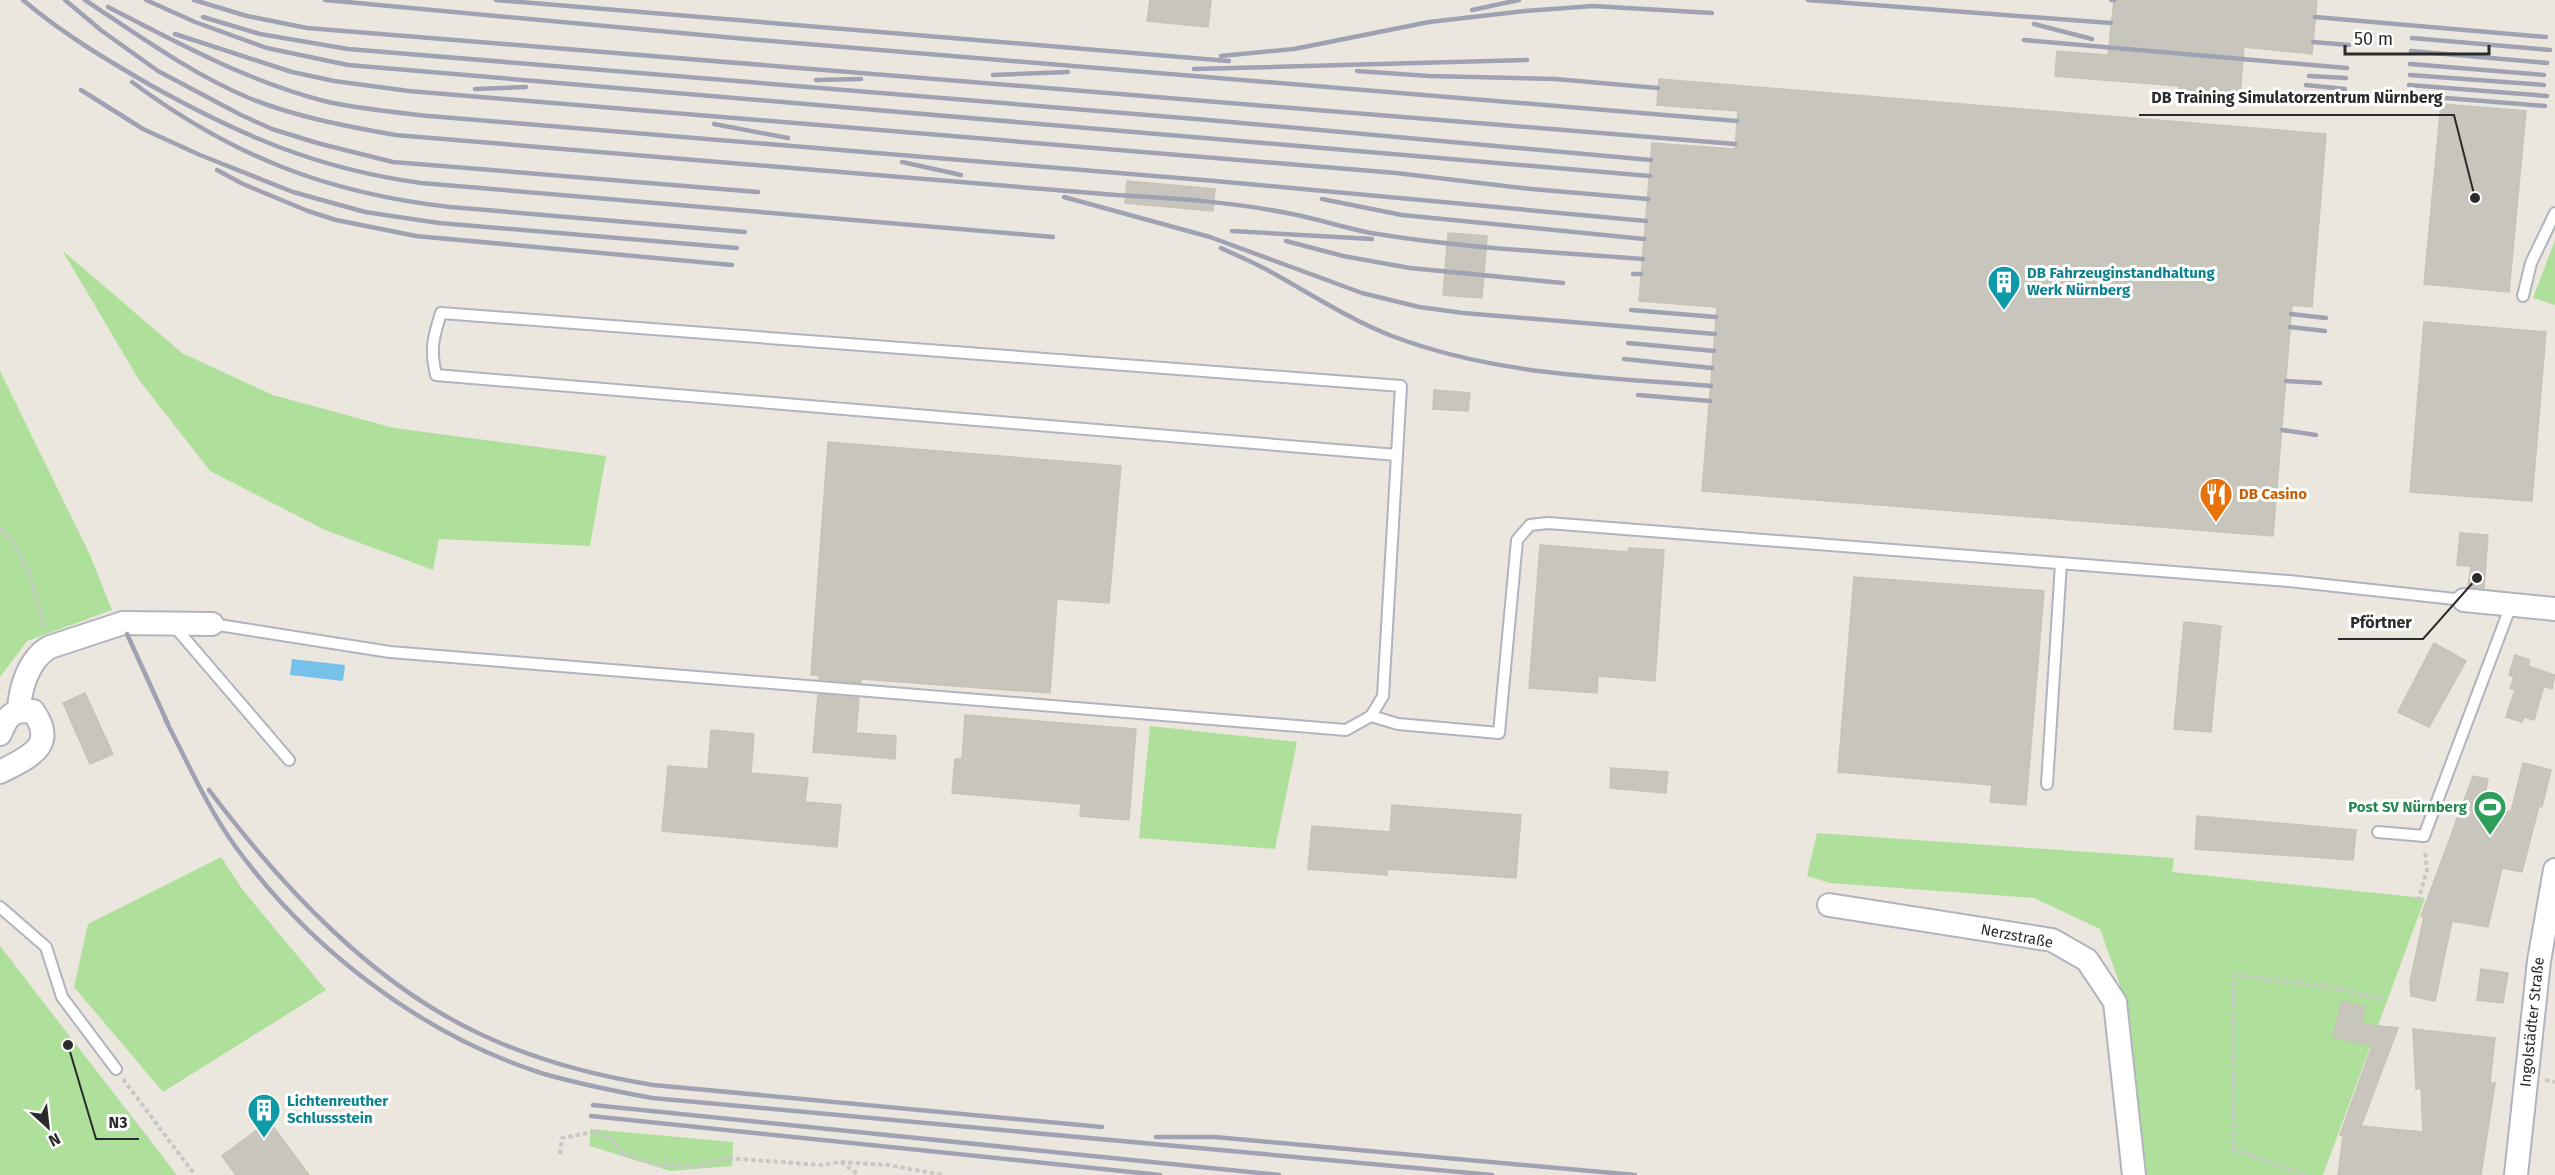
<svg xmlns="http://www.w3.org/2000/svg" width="2555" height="1175" font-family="'Fira Sans',sans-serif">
	<rect width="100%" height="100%" fill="#ece7de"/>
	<!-- green -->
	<g fill="#aee09c">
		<path d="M2555,240V305L2533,298Z"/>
		<path d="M62,250L182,353L273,395L394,428L606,456L590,546L439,539L433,570L325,530L210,471L139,380Z"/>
		<path d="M0,371L90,555L112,610L27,641L0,677Z"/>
		<path d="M1150,726L1297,742L1275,849L1139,838Z"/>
		<path d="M1817,833L2174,858L2172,872L2425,898L2323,1175H2143L2120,985L2100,929L2034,898L1830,883L1807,876Z"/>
		<path d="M221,857L242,889L326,990L163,1092L74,987L88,924Z"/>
		<path d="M0,946L177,1175H0Z"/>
		<path d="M590,1129L733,1142L732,1166L670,1171L590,1146Z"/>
	</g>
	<!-- water -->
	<path fill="#75c1e9" d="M292,659L345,665L343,681L290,675Z"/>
	<!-- building -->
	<g fill="#c8c5bc" stroke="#c7c3b7" stroke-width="1.5">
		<path d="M1150,0H1211L1208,27L1147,21Z"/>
		<path d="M2114,0H2317L2312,54L2244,47L2240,95L2179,89V86L2055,76L2057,51L2108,55Z"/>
		<path d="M1659,79L2326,134L2312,307L2292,305L2273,536L1702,491L1717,307L1639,301L1652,143L1735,149L1738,111L1657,105Z"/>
		<path d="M2441,104L2526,111L2509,292L2424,284Z"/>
		<path d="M1127,181L1215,189L1213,211L1125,203Z"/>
		<path d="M1448,233L1487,236L1482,298L1443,295Z"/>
		<path d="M2424,322L2546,332L2532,501L2410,492Z"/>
		<path d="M1434,390L1470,393L1468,411L1433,409Z"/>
		<path d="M828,442L1121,466L1109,603L1057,599L1050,693L861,679V683L819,679V675H811Z"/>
		<path d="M2460,533L2488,535L2484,588L2468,587L2471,566L2457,565Z"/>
		<path d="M1540,545L1628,552L1629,548L1664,550L1655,681L1598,676L1597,693L1529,688Z"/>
		<path d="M1854,577L2044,591L2026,805L1990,802L1992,785L1838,772Z"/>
		<path d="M2184,622L2221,626L2211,732L2174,729Z"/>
		<path d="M2434,643L2466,661L2429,727L2398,712Z"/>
		<path d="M2515,655L2530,660L2528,666L2555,675L2552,689L2544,686L2534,720L2524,717L2522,722L2506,717L2515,690L2510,688L2514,677L2509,675Z"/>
		<path d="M85,693L113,754L90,764L63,703Z"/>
		<path d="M818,694L859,698L856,733L896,736L895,759L813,752Z"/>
		<path d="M965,715L1136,729L1129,820L1080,816L1081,804L952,793L955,759H962Z"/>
		<path d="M711,730L754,734L751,773L808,778L805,802L841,805L837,847L662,831L668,766L708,769Z"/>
		<path d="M2523,763L2551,770L2542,807L2539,806L2522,872L2502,868L2488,927L2452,921L2435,1001L2411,996L2410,982L2424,916H2421L2473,776L2488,779L2483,805L2511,812Z"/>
		<path d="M1611,768L1668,772L1666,793L1610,788Z"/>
		<path d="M1392,805L1521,815L1516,878L1387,869V875L1308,869L1312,826L1390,832Z"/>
		<path d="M2197,816L2356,830L2353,860L2195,849Z"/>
		<path d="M2481,969L2508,973L2503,1003L2477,1000Z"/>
		<path d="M2342,1001L2365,1007L2361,1024L2398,1028L2361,1126L2423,1132L2421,1088L2416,1089L2413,1029L2495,1038L2490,1083H2495L2481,1175H2338L2343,1136L2340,1135L2372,1046L2333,1037Z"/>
		<path d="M269,1121L309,1175H236L222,1156Z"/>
	</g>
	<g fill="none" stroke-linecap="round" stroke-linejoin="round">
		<defs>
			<g id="lane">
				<path d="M2523,296L2531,263L2555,213"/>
				<path d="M212,624L390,652L1346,730L1371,716L1383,696L1401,386L441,313C433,338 430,349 436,375L1397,455"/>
				<path d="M174,626L289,760"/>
				<path d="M1371,716L1398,724L1499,733L1517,540L1530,525L1548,523L2289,581L2464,600"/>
				<path d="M2047,784L2061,563"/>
				<path d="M2378,832L2424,836L2511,605"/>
				<path d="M0,907L46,947L62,997L116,1069"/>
			</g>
			<g id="street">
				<path d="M2464,600L2555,609"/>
				<path d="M19,710C20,688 29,658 50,647L123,623L212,624"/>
				<path d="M0,734C8,715 11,710 33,711C58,746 29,757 0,772"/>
				<path d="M1829,905L2052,940L2087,960L2115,1002L2134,1175"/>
				<path d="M2516,1175L2539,961L2555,870"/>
			</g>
		</defs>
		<!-- lane casing -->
		<use href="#lane" stroke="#b1b3be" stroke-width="14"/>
		<!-- street casing -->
		<use href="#street" stroke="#b1b3be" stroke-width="26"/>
		<!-- path -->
		<g stroke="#c8c8c8" stroke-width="4" stroke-dasharray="4.5 3" stroke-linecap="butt">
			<path d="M0,528C28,554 35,593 45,629"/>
			<path d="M2418,901L2427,870L2425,850"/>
			<path d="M123,1079L195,1175"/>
			<path d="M2545,1080L2555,1082"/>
			<path d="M560,1154L562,1138L593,1132L610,1138L625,1155L658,1165L698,1167L726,1158L822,1165L840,1162L888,1165L943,1175"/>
			<path d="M841,1162L859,1175"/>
			<path d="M2305,1175L2233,1149L2234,975L2331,987L2383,999"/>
		</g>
		<!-- lane -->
		<use href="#lane" stroke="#fff" stroke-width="10"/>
		<!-- street -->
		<use href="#street" stroke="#fff" stroke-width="22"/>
		<!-- rail -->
		<g stroke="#a0a2b4" stroke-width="4.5">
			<path d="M23,0C63,34 107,60 152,86C242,136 318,169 421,183L1053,237"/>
			<path d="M65,0L102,31L158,71L241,115L272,129L317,143L393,162L758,192"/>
			<path d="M85,0C138,35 190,73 249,98C296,117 346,126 395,135L1116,195C1175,198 1233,202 1292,214C1318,219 1345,228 1371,233C1461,248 1552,252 1643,259"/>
			<path d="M146,0L195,22L267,48L348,65L1650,176"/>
			<path d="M194,0L247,16L307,28L1735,144"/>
			<path d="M325,0L735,38L1737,121"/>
			<path d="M496,0L1229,61"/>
			<path d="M1808,0L2111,23"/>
			<path d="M2111,0H2114"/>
			<path d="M108,7C178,43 247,81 324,101C358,109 394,112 429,116L1215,181L1646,221"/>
			<path d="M1472,10L1519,0"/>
			<path d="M203,17L260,34L348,49L1208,120L1651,160"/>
			<path d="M2315,17L2546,37"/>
			<path d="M2034,24L2092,39"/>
			<path d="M175,34L292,72L334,81L409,91L1396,173L1531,189L1648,199"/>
			<path d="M2412,38L2550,50"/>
			<path d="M2024,40L2347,68"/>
			<path d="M2313,42L2349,45"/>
			<path d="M2411,51L2547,63"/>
			<path d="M1221,56L1294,49L1429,22L1525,11L1593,6L1712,13"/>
			<path d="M2410,64L2544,75"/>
			<path d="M1194,69L1527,60"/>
			<path d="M1357,71L1429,76L1555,79L1658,88"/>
			<path d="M993,75L1068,72"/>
			<path d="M2410,75L2544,85"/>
			<path d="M2309,76L2346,78"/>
			<path d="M816,80L861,79"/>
			<path d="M132,82C232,156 326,193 450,207L745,232"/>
			<path d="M2306,85L2345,89"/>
			<path d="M2409,85L2547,96"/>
			<path d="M475,89L526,87"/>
			<path d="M81,90L143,129L200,155L293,192L365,212L439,223L737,248"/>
			<path d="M2408,95L2545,106"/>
			<path d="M2304,96L2344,99"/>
			<path d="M714,124L788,138"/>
			<path d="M902,162L961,175"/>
			<path d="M217,170L243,184L308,211L336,220L416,236L732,265"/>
			<path d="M1064,197L1210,237L1362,293L1419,307L1463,313L1715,334"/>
			<path d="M1322,199L1402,215L1644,239"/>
			<path d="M1232,231L1372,239"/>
			<path d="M1286,241L1343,256L1410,268L1563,283"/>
			<path d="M1221,248C1238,256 1255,263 1271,272C1311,294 1349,319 1392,336C1494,375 1603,377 1711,386"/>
			<path d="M1633,274H1641"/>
			<path d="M1631,310L1716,317"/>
			<path d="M2291,314L2326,318"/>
			<path d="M2290,327L2325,331"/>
			<path d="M1628,343L1714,351"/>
			<path d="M1624,359L1712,368"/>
			<path d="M2286,381L2320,383"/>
			<path d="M1638,395L1710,401"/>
			<path d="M2282,430L2316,435"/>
			<path d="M127,634L168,724"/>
			<path d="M165,719C187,761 207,807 235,846C309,948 420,1034 541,1073C578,1084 614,1091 652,1098L1492,1175"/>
			<path d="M209,790C283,888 376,989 491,1039C543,1062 597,1076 653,1085L1102,1127"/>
			<path d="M593,1105L1279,1175"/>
			<path d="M591,1116L1160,1175"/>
			<path d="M1156,1137H1215L1635,1175"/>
		</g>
	</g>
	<!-- icons -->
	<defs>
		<symbol id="building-pin" viewBox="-11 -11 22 30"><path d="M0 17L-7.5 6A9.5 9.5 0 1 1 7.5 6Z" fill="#0f9aa8" stroke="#fff"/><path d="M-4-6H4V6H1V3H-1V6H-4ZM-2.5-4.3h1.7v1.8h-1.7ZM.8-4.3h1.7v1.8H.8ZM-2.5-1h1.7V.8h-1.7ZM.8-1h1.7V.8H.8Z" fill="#fff"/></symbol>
		<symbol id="restaurant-pin" viewBox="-11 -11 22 30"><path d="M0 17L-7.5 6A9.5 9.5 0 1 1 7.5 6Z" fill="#e8710a" stroke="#fff"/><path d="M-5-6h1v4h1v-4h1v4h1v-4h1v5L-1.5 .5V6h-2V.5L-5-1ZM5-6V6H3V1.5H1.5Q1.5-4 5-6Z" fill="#fff"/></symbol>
		<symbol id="stadium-pin" viewBox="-11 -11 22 30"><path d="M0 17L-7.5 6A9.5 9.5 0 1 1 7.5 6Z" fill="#2e9e5b" stroke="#fff"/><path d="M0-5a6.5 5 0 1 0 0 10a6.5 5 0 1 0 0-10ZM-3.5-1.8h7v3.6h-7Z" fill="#fff"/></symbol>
	</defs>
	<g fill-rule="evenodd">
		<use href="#building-pin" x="1985" y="263" width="38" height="52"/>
		<use href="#restaurant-pin" x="2197" y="475" width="38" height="52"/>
		<use href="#stadium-pin" x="2471" y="788" width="38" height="52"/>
		<use href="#building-pin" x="245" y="1091" width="38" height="52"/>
	</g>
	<g text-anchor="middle" stroke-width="6" stroke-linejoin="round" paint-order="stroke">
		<!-- culture labels -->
		<g font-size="15" font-weight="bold" fill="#0d838f" stroke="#fff" text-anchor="start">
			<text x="2027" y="278">DB Fahrzeuginstandhaltung<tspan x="2027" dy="17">Werk Nürnberg</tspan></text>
			<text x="287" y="1106">Lichtenreuther<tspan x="287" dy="17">Schlussstein</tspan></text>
		</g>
		<!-- food labels -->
		<g font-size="15" font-weight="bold" fill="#c56008" stroke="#fff" text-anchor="start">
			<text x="2239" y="499">DB Casino</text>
		</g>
		<!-- leisure labels -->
		<g font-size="15" font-weight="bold" fill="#27864d" stroke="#fff" text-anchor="end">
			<text x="2467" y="812">Post SV Nürnberg</text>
		</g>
		<!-- street labels -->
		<g font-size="15" fill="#2b2b2b" stroke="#fff">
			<text transform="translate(2017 936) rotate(11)" y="5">Nerzstraße</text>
			<text transform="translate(2532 1022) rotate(-84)" y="5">Ingolstädter Straße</text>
		</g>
	</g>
	<!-- callouts -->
	<path fill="none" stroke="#2b2b2b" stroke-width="2" d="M2475 198L2454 115H2139M2477 578L2423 639H2338M68 1045L96 1139H139"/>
	<g fill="#2b2b2b" stroke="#fff" stroke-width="2">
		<circle cx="2475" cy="198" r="6"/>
		<circle cx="2477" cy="578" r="6"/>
		<circle cx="68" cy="1045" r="6"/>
	</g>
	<g font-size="16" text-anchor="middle" font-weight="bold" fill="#2b2b2b" stroke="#fff" stroke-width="6" stroke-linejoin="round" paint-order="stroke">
		<text x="2297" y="103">DB Training Simulatorzentrum Nürnberg</text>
		<text x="2381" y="628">Pförtner</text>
		<text x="118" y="1128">N3</text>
	</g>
	<!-- north arrow -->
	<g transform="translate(48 1127) rotate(153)" stroke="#ffffff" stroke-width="4.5" paint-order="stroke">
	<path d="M0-4.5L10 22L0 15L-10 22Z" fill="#2b2b2b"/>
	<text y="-9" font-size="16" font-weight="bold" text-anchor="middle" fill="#2b2b2b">N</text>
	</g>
	<!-- scale -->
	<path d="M2345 45v9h144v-9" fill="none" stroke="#2b2b2b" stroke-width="3"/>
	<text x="2354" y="45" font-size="18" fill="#2b2b2b" stroke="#ffffff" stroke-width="4.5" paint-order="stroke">50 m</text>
</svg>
